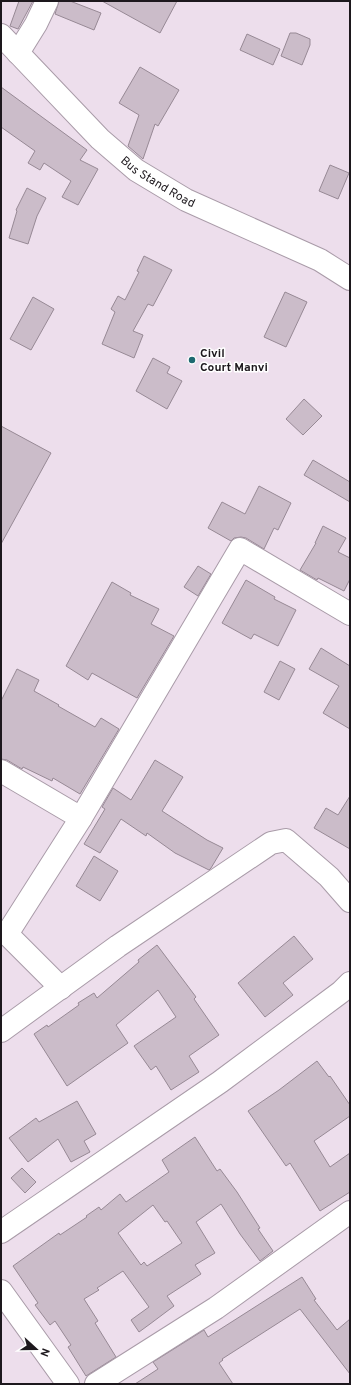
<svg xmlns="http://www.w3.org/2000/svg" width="351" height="1385" font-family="Overpass,sans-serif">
	<rect width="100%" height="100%" fill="#eddeec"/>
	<!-- building -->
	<g fill="#cbbcc9" stroke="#978995" fill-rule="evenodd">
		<path d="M19,1H33L18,29L10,26Z"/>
		<path d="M59,1H70L101,13L94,30L55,14Z"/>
		<path d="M102,1H177L160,33Z"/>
		<path d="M290,33H296L310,39V45L302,65L281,56Z"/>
		<path d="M247,34L280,49L273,65L240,50Z"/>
		<path d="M140,67L179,90L158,126L155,124L143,159L128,146L139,115L119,103Z"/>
		<path d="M1,87L87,150L80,160L98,169L78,205L62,197L71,181L44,163L40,170L28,163L35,151L1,127Z"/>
		<path d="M330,165L349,173L338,199L319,191Z"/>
		<path d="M27,188L46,198L37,216L28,244L9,238L17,211L16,210Z"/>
		<path d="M144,256L172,270L153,306L148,304L133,331L143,335L134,358L102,344L115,312L111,309L118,296L125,300L139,272L137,271Z"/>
		<path d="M285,292L307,302L286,347L264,337Z"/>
		<path d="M33,297L54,309L31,350L10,339Z"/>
		<path d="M153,358L170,367L167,373L182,381L167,409L136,391Z"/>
		<path d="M304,399L322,416L303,435L286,419Z"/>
		<path d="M1,426L51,453L1,544Z"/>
		<path d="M313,460L350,482V502L304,475Z"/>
		<path d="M259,486L291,503L278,530L274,528L264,549L246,538L241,537L234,538L231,541L208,528L222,502L245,514Z"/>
		<path d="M323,526L346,538L338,552L350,558V579L344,591L318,578L317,580L300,570L316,543H315Z"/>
		<path d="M198,566L211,574L198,596L184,587Z"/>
		<path d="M246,580L275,597L274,599L296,610L278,646L254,634L251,639L222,623Z"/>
		<path d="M112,582L131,593L130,595L159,609L151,624L174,636L137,698L92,673L88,680L66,666Z"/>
		<path d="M321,648L350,666V729L323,713L339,686L309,669Z"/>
		<path d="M280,661L295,669L279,700L264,692Z"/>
		<path d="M17,669L39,680L34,691L59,705L58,706L95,727L101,718L119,729L80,794L53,778L52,781L23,767L22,769L7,760L1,759V701Z"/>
		<path d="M155,760L183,777L162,811L207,840L223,848L211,868L209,870L175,853L147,833L146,836L121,819L100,853L84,844L105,809L102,807L113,788L131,800Z"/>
		<path d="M350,796V849L314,828L326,808L338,815Z"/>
		<path d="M94,856L118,871L100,901L76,886Z"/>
		<path d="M294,936L313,959L283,983L293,995L265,1017L238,983Z"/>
		<path d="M157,945L196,997L194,999L219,1035L189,1056L199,1072L171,1090L156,1066L151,1070L134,1046L176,1017L158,990L116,1025L128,1043L67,1086L34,1034L47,1025L48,1027L79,1005L78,1003L94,993L97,998L139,962L138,960Z"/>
		<path d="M317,1061L329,1077L330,1076L350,1105V1116L314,1141L330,1167L350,1153V1192L320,1211L290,1163L286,1166L248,1111L279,1090Z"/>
		<path d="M77,1101L96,1134L84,1141L90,1152L71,1162L58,1139L28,1162L9,1138L36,1118L39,1122Z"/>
		<path d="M195,1137L217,1171L220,1169L237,1192L260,1228L258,1229L273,1251L260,1261L240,1234L221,1204L196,1222L215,1253L195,1265L201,1274L167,1296L174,1306L150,1324L139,1332L131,1320L149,1307L123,1271L97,1288L99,1290L84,1299L98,1321L95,1323L116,1357L86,1376L68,1347L71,1345L55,1321L50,1325L35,1305L38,1303L13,1266L59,1233L60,1235L87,1217L86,1216L99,1207L101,1210L120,1194L126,1202L169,1172L162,1160ZM153,1205L165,1222L167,1221L182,1243L147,1266L144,1262L141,1265L118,1233Z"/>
		<path d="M22,1168L36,1182L25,1193L11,1178Z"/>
		<path d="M302,1277L316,1299L314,1300L337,1330L350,1319V1374L300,1309L222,1359L223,1360L219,1363L233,1384H135L158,1369L153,1362L204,1330L208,1337Z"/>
	</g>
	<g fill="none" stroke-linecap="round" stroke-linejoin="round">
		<defs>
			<g id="minor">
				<path d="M18,53L36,24L47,1"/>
				<path d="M1,771L81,818L240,549L350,614"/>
				<path d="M1,932L7,934L81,818"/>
				<path d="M7,934L61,988"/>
				<path d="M1,1031L118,946L271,843L286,840L329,877L350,901"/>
				<path d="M1,1232L220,1082L341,992L350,983"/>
				<path d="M1,1291L68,1384"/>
				<path d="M96,1384L216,1308L350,1212"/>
			</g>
			<g id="major">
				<path id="s1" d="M1,35L100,139L136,170L186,200L320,260L350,279"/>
			</g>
		</defs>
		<!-- minor casing -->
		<use href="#minor" stroke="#a99ba8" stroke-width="24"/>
		<!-- major casing -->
		<use href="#major" stroke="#a99ba8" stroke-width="24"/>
		<!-- minor -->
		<use href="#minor" stroke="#fff" stroke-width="22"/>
		<!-- major -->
		<use href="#major" stroke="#fff" stroke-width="22"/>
	</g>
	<!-- markers -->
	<circle fill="#1d6970" stroke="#fff" stroke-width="1.5" cx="192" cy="360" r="4"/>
	<g text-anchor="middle" stroke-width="3" stroke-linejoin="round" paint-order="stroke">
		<!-- street labels -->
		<g font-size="12" fill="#1d181d" stroke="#fff">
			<text dy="4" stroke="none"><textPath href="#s1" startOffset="216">Bus Stand Road</textPath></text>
		</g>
		<!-- poi labels -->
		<g font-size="12" font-weight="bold" fill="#1d181d" stroke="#fff" text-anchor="start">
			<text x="200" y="357">Civil<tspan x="200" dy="14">Court Manvi</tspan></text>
		</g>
	</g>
	<!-- border -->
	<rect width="351" height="1385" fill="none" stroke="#1d181d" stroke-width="4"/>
	<!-- north arrow -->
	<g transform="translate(36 1349) rotate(111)" stroke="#ffffff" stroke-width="3" paint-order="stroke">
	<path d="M0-3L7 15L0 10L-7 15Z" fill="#1d181d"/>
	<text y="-6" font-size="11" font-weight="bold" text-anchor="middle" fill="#1d181d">N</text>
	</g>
</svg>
